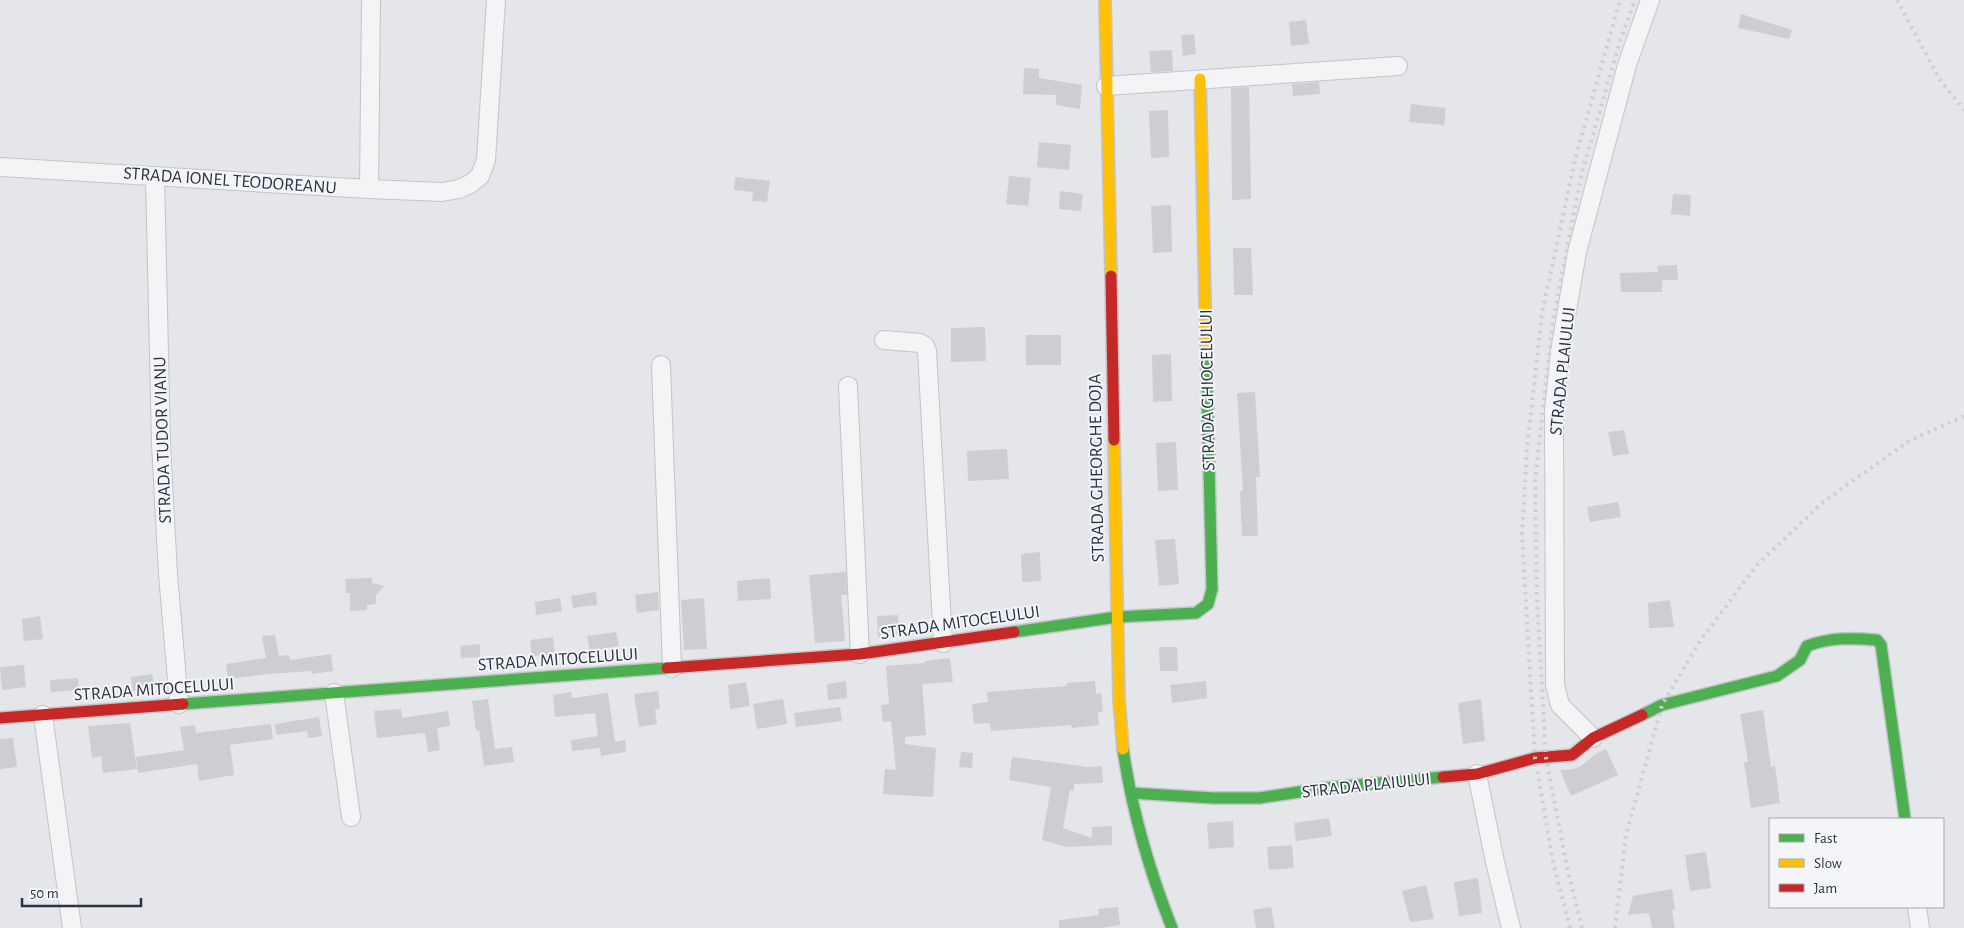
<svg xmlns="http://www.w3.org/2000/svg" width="1964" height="928" font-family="'Alegreya Sans',sans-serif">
	<rect width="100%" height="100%" fill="#e4e6e9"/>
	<!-- building -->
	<g fill="#cdced1">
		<path d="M1741,14L1792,30L1789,39L1738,28Z"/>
		<path d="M1306,20L1309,44L1291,46L1289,22Z"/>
		<path d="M1194,34L1196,54L1183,56L1181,35Z"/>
		<path d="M1172,50L1173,71L1151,72L1149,51Z"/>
		<path d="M1024,68L1039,69V78L1082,85L1080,109L1056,105V95L1023,94Z"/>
		<path d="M1319,82L1320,94L1293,96L1292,84Z"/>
		<path d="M1249,87L1251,199L1232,200L1231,88Z"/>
		<path d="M1411,104L1446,108L1444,125L1409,122Z"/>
		<path d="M1168,110L1169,157L1151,158L1149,111Z"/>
		<path d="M1039,142L1071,145L1069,170L1037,167Z"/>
		<path d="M1009,176L1031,178L1028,206L1006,204Z"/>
		<path d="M735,177L770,181L767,202L752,201L753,192L734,190Z"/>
		<path d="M1060,191L1083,194L1081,211L1059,209Z"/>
		<path d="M1673,194L1691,195L1690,216L1671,214Z"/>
		<path d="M1171,205L1172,252L1153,253L1151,206Z"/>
		<path d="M1233,248H1251L1253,295H1234Z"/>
		<path d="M1677,265L1678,280H1662V292H1621L1620,273L1658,272L1657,266Z"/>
		<path d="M985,327L986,361L951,362V328Z"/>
		<rect x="1026" y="335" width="35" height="30"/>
		<path d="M1171,354L1172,401L1153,402L1152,355Z"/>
		<path d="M1255,392L1260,477H1256L1258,536H1242L1240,491H1243L1237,393Z"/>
		<path d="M1624,430L1629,454L1613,456L1608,432Z"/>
		<path d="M1176,442L1178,490L1158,491L1156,443Z"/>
		<path d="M1007,449L1009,479L968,481L967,451Z"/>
		<path d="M1618,502L1621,517L1590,522L1587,507Z"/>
		<path d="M1175,539L1179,584L1159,586L1155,540Z"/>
		<path d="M1040,552L1041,581L1022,582L1021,554Z"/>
		<path d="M846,572L847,595H841L845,641L815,643L809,575Z"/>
		<path d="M372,578V583L384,586L376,595V604L367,605V610L350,611V593H346L345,579Z"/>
		<path d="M770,578L771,599L738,601L737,581Z"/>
		<path d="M596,592L597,605L573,608L571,596Z"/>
		<path d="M658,592L659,610L637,613L635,595Z"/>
		<path d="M560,598L562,611L536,615L535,602Z"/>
		<path d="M704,598L707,649L684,650L681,600Z"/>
		<path d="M1670,600L1674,627L1649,628L1648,603Z"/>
		<path d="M898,615L899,634L878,637L877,616Z"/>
		<path d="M40,616L43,639L24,641L22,619Z"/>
		<path d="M616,632L619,646L590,651L587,636Z"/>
		<path d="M275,635L279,656L289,655L290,660L331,654L333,671L312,674L311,671L268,674L228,679L226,664L266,658L262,636Z"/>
		<path d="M553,637L555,654L532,656L530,640Z"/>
		<path d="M480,644V657L461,658L460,646Z"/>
		<path d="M1159,647H1177L1178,671H1160Z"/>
		<path d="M950,658L953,682L922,684L926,735L905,737V744L936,748L933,797L883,794L885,769L896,770L891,721L883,722L881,705L889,704L886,666L925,663V661Z"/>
		<path d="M24,665L26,687L2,690L0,667Z"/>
		<path d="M152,674L155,689L133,691L131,677Z"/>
		<path d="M78,678L79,690L51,692L50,680Z"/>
		<path d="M846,681L847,698L828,700L827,684Z"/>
		<path d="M1095,681L1096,694L1101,693L1103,712H1098L1099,725L1072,728L1071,725L991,731L990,723L974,724L972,704L988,702L987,692L1067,686V683Z"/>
		<path d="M1206,681L1207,698L1172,703L1170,685Z"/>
		<path d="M746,682L750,706L730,709L728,685Z"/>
		<path d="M658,691L660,709L655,710L657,724L639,727L634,694Z"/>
		<path d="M571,692L572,698L608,693L615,742L625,740L626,752L601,756L600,748L572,751L571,740L598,736L595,713L555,717L553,695Z"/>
		<path d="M488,699L495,749L512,747L514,762L484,766L479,730L476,731L472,701Z"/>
		<path d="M783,699L787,724L757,729L753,704Z"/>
		<path d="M1481,699L1485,741L1463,744L1458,703Z"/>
		<path d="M840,707L842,721L796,727L794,713Z"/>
		<path d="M401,709L402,718L448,711L450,726L437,728L440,750L428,752L425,733L377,738L374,711Z"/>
		<path d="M1763,710L1771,767L1775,766L1780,803L1751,808L1744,762H1748L1740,714Z"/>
		<path d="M319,717L322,736L308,738L307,731L276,735L275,724Z"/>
		<path d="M130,723L137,769L103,773L101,756L92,758L88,726Z"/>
		<path d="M271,724L273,739L230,745L234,775L199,781L197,764L138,773L136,757L184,750L180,727L195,725L196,733Z"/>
		<path d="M13,738L17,767L0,769V739Z"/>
		<path d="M1606,749L1618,775L1571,796L1560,770L1573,769L1581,766L1597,753Z"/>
		<path d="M961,752L973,753L972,768L959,767Z"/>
		<path d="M1012,757L1088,767L1102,766L1103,783L1074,784V791L1070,790L1063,828L1092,838V827L1112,826V845L1067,847L1042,840L1051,787L1009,780Z"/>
		<path d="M1329,818L1332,836L1296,841L1294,823Z"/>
		<path d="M1233,821L1234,847L1209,849L1207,823Z"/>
		<path d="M1292,845L1294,868L1269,870L1267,847Z"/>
		<path d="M1706,852L1711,888L1690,891L1685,855Z"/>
		<path d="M1478,878L1482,913L1459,916L1454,882Z"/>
		<path d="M1426,885L1434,919L1410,922L1402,891Z"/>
		<path d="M1672,889L1675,910H1672L1675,928H1652L1649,913L1628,915L1633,896Z"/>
		<path d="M1118,907L1120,925L1101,928H1059V920L1099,915L1098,909Z"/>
		<path d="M1271,907L1275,928H1256L1253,910Z"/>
	</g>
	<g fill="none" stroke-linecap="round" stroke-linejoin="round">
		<defs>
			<g id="street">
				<path d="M1106,86L1398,66"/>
				<path d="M0,167L369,189L442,192L459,189L470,184L480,176L486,160L496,0"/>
				<path d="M155,176L161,444L168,574L179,704"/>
				<path d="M369,189L371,0"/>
				<path d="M884,340L920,343L925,346L927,351L943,643"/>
				<path d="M661,365L672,668"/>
				<path d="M848,386L860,654"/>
				<path d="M334,693L351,817"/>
				<path d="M43,715L72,928"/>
				<path d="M1593,738L1560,705L1555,685L1554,410L1560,351L1577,252L1627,65L1650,0"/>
				<path d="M1477,774L1495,862L1511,928"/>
				<path d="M1917,907L1920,928"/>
			</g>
			<g id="fast">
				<path d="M1014,632L1117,617L1196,613L1208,604L1212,589L1206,344"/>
				<path d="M183,704L667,668"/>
				<path d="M1642,715L1662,705L1777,676L1800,660L1807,646C1831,637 1852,638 1877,640L1881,645L1905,819"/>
				<path d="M1123,749C1132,811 1149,870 1172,928"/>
				<path d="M1131,793L1213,798H1259L1326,788L1443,777"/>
			</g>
			<g id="slow">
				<path d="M1105,0L1111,276"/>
				<path d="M1200,79L1206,344"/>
				<path d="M1114,440L1119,699L1123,749"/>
			</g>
			<g id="jam">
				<path d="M1111,276L1114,440"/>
				<path d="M667,668L860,654L1014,632"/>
				<path d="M0,718L183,704"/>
				<path d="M1443,777L1477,774L1535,758L1572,755L1593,738L1642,715"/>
			</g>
		</defs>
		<!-- street casing -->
		<use href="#street" stroke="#c2c4c7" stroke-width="20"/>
		<!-- fast casing -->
		<use href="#fast" stroke="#c2c4c7" stroke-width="14"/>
		<!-- slow casing -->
		<use href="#slow" stroke="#c2c4c7" stroke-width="14"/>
		<!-- jam casing -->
		<use href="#jam" stroke="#c2c4c7" stroke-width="14"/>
		<!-- street -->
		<use href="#street" stroke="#f4f4f6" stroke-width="18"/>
		<!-- fast -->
		<use href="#fast" stroke="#4caf50" stroke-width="11"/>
		<!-- slow -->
		<use href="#slow" stroke="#ffc107" stroke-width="11"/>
		<!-- jam -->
		<use href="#jam" stroke="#c62828" stroke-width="11"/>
		<!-- rail -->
		<g stroke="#cdced1" stroke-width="4" stroke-dasharray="2.5 5" stroke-linecap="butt">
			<path d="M1897,0L1940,80L1964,110"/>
			<path d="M1570,928L1553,862L1535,758L1522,535L1527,448L1542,313L1575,160L1620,0"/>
			<path d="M1582,928L1567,867L1546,758L1537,600L1535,480L1553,321L1581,176L1620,41L1635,0"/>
			<path d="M1615,928L1626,835L1662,705L1700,641L1757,565L1823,502L1909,441L1964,416"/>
		</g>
	</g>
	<g text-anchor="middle" stroke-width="4" stroke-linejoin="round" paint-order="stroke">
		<!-- street labels -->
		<g font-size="18" fill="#2c3342" stroke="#f3f5f8">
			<text transform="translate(230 180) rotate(4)" y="6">STRADA IONEL TEODOREANU</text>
			<text transform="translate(1562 371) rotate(-84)" y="6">STRADA PLAIULUI</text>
			<text transform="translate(1207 390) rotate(-91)" y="6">STRADA GHIOCELULUI</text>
			<text transform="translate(162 440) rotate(-92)" y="6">STRADA TUDOR VIANU</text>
			<text transform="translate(1096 468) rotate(-91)" y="6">STRADA GHEORGHE DOJA</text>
			<text transform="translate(960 622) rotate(-8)" y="6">STRADA MITOCELULUI</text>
			<text transform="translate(558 659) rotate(-4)" y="6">STRADA MITOCELULUI</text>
			<text transform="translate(154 689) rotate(-4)" y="6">STRADA MITOCELULUI</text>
			<text transform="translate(1366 785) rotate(-6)" y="6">STRADA PLAIULUI</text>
		</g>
	</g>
	<!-- legend -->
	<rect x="1769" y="818" width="175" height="90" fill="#f3f5f8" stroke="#a3a7af"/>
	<rect x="1779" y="834" width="25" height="8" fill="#4caf50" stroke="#a3a7af"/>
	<text x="1814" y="843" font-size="15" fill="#2c3342">Fast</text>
	<rect x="1779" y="859" width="25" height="8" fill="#ffc107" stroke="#a3a7af"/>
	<text x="1814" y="868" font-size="15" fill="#2c3342">Slow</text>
	<rect x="1779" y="884" width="25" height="8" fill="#c62828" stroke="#a3a7af"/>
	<text x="1814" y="893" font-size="15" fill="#2c3342">Jam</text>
	<!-- scale -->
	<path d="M22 898v8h119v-8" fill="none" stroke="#2c3342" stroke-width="2.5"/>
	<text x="30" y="898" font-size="15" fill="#2c3342" stroke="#f3f5f8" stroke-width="4" paint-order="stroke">50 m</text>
</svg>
